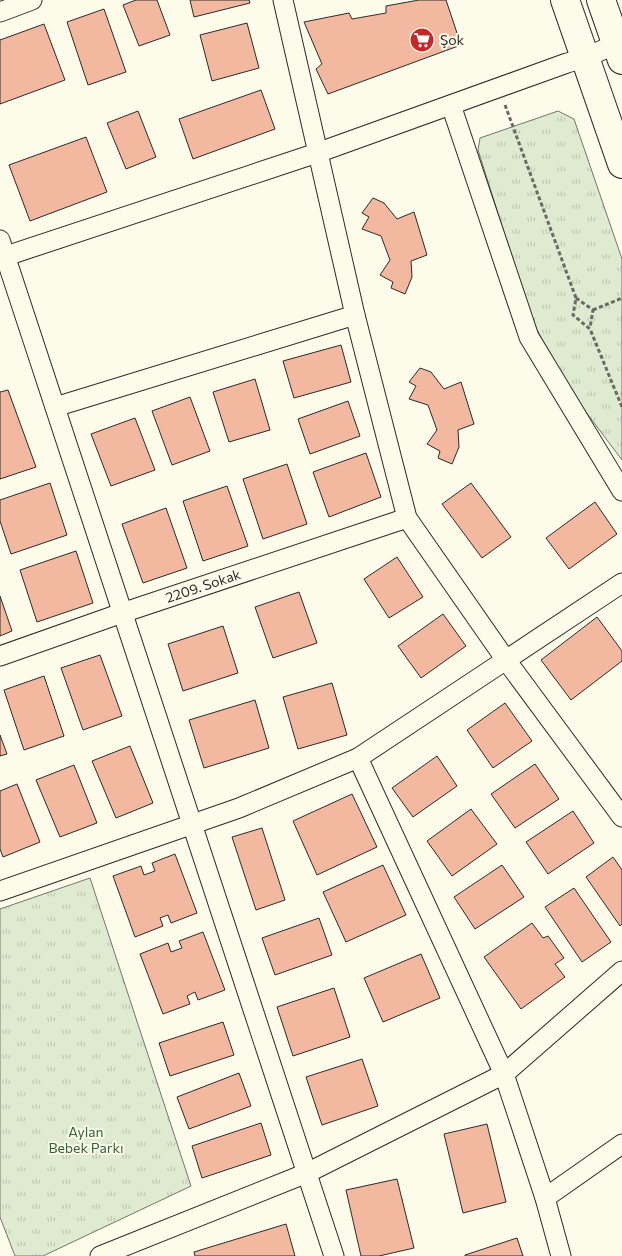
<svg xmlns="http://www.w3.org/2000/svg" width="622" height="1256" font-family="Commissioner,sans-serif">
	<defs>
		<pattern id="park-tufts" width="24" height="20" patternUnits="userSpaceOnUse" patternTransform="scale(1.25)"><rect width="24" height="20" fill="#deebd1"/><path d="M3 7l-1-3M5 7V3M7 7l1-3M15 17l-1-3M17 17v-4M19 17l1-3" fill="none" stroke="#bfcab4"/></pattern>
	</defs>
	<rect width="100%" height="100%" fill="#fdfbea"/>
	<!-- park -->
	<g fill="url(#park-tufts)" stroke="#74746e">
		<path d="M558,111L574,119L622,259V460L567,387L531,318L478,150L480,138Z"/>
		<path d="M90,878L191,1186L43,1256H15L0,1217V909Z"/>
	</g>
	<!-- building -->
	<g fill="#f2b8a0" stroke="#2b2b2b">
		<path d="M136,0H157L170,35L139,46L123,5Z"/>
		<path d="M190,0H249L250,3L194,17Z"/>
		<path d="M419,0H446L461,45L328,94L316,69L322,64L304,22L349,13L352,19L386,13V6Z"/>
		<path d="M104,9L126,72L88,85L67,22Z"/>
		<path d="M247,23L259,68L212,81L200,35Z"/>
		<path d="M44,24L65,80L0,104V40Z"/>
		<path d="M261,90L275,129L193,159L179,119Z"/>
		<path d="M138,111L156,157L126,169L107,123Z"/>
		<path d="M86,137L107,192L30,221L9,165Z"/>
		<path d="M373,198L384,203L397,219L414,212L427,255L411,261L412,277L405,294L391,288L393,282L380,275L390,260L381,236L362,229L369,217L362,213Z"/>
		<path d="M341,345L351,382L294,398L283,361Z"/>
		<path d="M420,368L431,372L444,389L461,382L474,424L458,430L459,447L452,464L438,458L440,451L427,444L437,430L428,405L409,399L416,386L409,382Z"/>
		<path d="M255,379L270,430L229,442L213,392Z"/>
		<path d="M8,390L36,467L0,479V392Z"/>
		<path d="M190,397L210,451L172,465L152,411Z"/>
		<path d="M348,401L360,436L310,454L298,419Z"/>
		<path d="M135,418L155,470L111,486L91,434Z"/>
		<path d="M366,453L381,497L329,517L313,472Z"/>
		<path d="M287,464L307,524L263,539L243,479Z"/>
		<path d="M50,483L67,535L11,554L0,521V500Z"/>
		<path d="M471,483L511,537L482,558L442,504Z"/>
		<path d="M227,486L248,546L203,561L183,501Z"/>
		<path d="M595,502L617,534L569,569L546,538Z"/>
		<path d="M166,508L187,568L143,583L122,524Z"/>
		<path d="M76,551L93,603L37,622L20,570Z"/>
		<path d="M397,557L423,597L389,618L364,579Z"/>
		<path d="M299,592L317,643L273,658L255,607Z"/>
		<path d="M0,596L12,631L0,636Z"/>
		<path d="M443,614L466,646L421,678L398,646Z"/>
		<path d="M597,617L622,651V661L571,700L541,660Z"/>
		<path d="M223,626L238,673L183,691L168,644Z"/>
		<path d="M100,655L122,716L83,730L61,668Z"/>
		<path d="M44,676L64,736L24,750L4,690Z"/>
		<path d="M332,683L347,735L298,749L283,697Z"/>
		<path d="M255,700L269,748L204,768L189,720Z"/>
		<path d="M505,703L532,741L493,768L467,730Z"/>
		<path d="M0,735L7,754L0,756Z"/>
		<path d="M130,746L153,803L116,818L92,761Z"/>
		<path d="M437,756L457,786L413,817L392,788Z"/>
		<path d="M535,764L559,799L515,828L491,794Z"/>
		<path d="M74,765L97,823L60,837L36,780Z"/>
		<path d="M17,784L40,842L3,857L0,849V791Z"/>
		<path d="M352,794L377,847L317,875L293,821Z"/>
		<path d="M471,809L497,844L452,876L427,841Z"/>
		<path d="M573,811L594,843L548,874L526,842Z"/>
		<path d="M262,828L285,900L256,910L232,837Z"/>
		<path d="M175,854L197,913L171,923L168,915L160,918L163,926L135,937L113,876L141,866L144,875L155,871L152,863Z"/>
		<path d="M613,857L622,870V924L620,926L586,877Z"/>
		<path d="M383,865L406,915L346,942L323,892Z"/>
		<path d="M502,865L524,897L475,929L454,897Z"/>
		<path d="M574,888L611,942L582,962L545,907Z"/>
		<path d="M319,918L332,955L275,975L262,938Z"/>
		<path d="M532,923L543,938L548,936L564,958L555,964L565,977L521,1009L484,957Z"/>
		<path d="M203,932L225,990L198,1000L195,992L187,996L190,1004L163,1014L140,954L168,943L171,952L182,948L179,941Z"/>
		<path d="M421,954L440,998L383,1022L364,978Z"/>
		<path d="M334,988L350,1037L293,1056L277,1007Z"/>
		<path d="M223,1022L234,1055L170,1076L159,1043Z"/>
		<path d="M362,1059L378,1106L322,1125L306,1077Z"/>
		<path d="M239,1073L251,1106L189,1129L177,1097Z"/>
		<path d="M261,1123L271,1155L202,1178L192,1146Z"/>
		<path d="M487,1124L506,1202L463,1213L444,1134Z"/>
		<path d="M397,1179L414,1248L379,1256H361L346,1190Z"/>
		<path d="M286,1224L295,1256H195L194,1252Z"/>
		<path d="M517,1238L523,1256H465V1255Z"/>
	</g>
	<g fill="none" stroke-linecap="round" stroke-linejoin="round">
		<defs>
			<g id="minor">
				<path d="M283,0L355,315L407,518L506,660L622,817"/>
				<path d="M0,12L32,0"/>
				<path d="M451,105L529,337L622,491"/>
				<path d="M0,240L334,1256"/>
				<path d="M0,258L317,153L567,63L585,58L622,41"/>
				<path d="M55,407L355,315"/>
				<path id="s1" d="M0,656L122,613L407,518"/>
				<path d="M358,758L504,1074L545,1198L561,1256"/>
				<path d="M0,891L239,808L358,758L622,583"/>
				<path d="M545,1198L622,1144"/>
				<path d="M100,1256L307,1173L504,1074L622,971"/>
			</g>
			<g id="primary">
				<path d="M565,0L622,164"/>
				<path d="M601,0L622,60"/>
			</g>
		</defs>
		<!-- minor casing -->
		<use href="#minor" stroke="#2b2b2b" stroke-width="21"/>
		<!-- primary casing -->
		<use href="#primary" stroke="#2b2b2b" stroke-width="30"/>
		<!-- path -->
		<g stroke="#6a6964" stroke-width="3" stroke-dasharray="4 2.5" stroke-linecap="butt">
			<path d="M505,105L576,298L573,315L590,329L622,407"/>
			<path d="M576,298L593,310L590,328"/>
			<path d="M593,310L622,298"/>
		</g>
		<!-- minor -->
		<use href="#minor" stroke="#fdfbea" stroke-width="19"/>
		<!-- primary -->
		<use href="#primary" stroke="#fdfbea" stroke-width="28"/>
	</g>
	<!-- icons -->
	<defs>
		<symbol id="supermarket-disc" viewBox="-11 -11 22 22"><circle r="9.5" fill="#c62828" stroke="#fdfbea"/><path d="M-6-5.5h2.5l.6 2H6L4.5 2H-2.5L-4.4-4H-6ZM-1.5 3.2a1.3 1.3 0 1 0 .1 0ZM3 3.2a1.3 1.3 0 1 0 .1 0Z" fill="#fff"/></symbol>
	</defs>
	<g fill-rule="evenodd">
		<use href="#supermarket-disc" x="408" y="26" width="28" height="28"/>
	</g>
	<g text-anchor="middle" stroke-width="4" stroke-linejoin="round" paint-order="stroke">
		<!-- poi labels -->
		<g font-size="14" fill="#2b2b2b" stroke="#fdfbea" text-anchor="start">
			<text x="440" y="45">Şok</text>
		</g>
		<!-- street labels -->
		<g font-size="14" fill="#2b2b2b" stroke="#fdfbea">
			<text dy="5" stroke="none"><textPath href="#s1" startOffset="215">2209. Sokak</textPath></text>
		</g>
		<!-- park labels -->
		<g font-size="14" fill="#34623c" stroke="#fdfbea">
			<text x="86" y="1137">Aylan<tspan x="86" dy="16">Bebek Parkı</tspan></text>
		</g>
	</g>
</svg>
